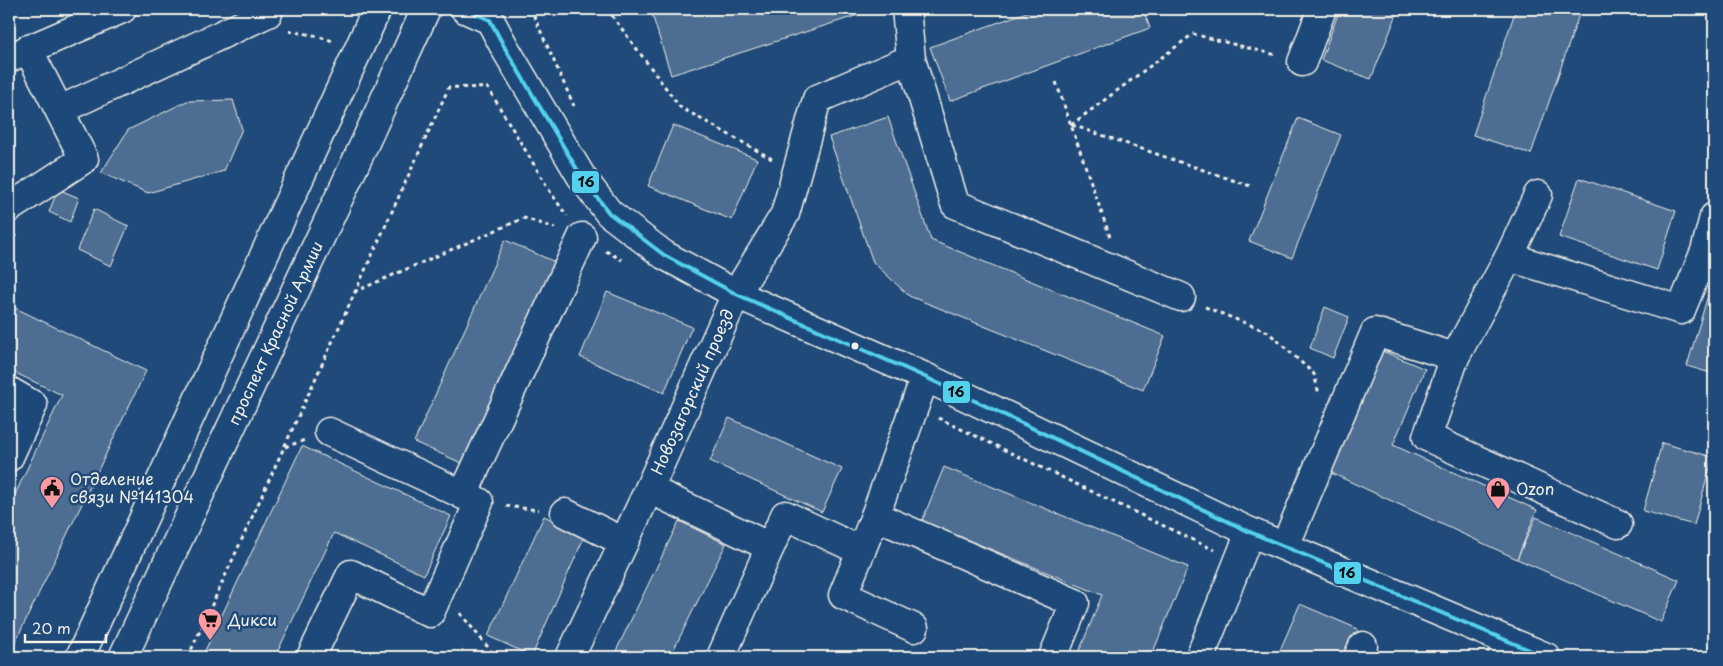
<svg xmlns="http://www.w3.org/2000/svg" width="1723" height="666" font-family="'Playpen Sans',sans-serif">
	<rect width="100%" height="100%" fill="#1f4a7a"/>
	<filter id="ink" filterUnits="userSpaceOnUse"><feTurbulence type="fractalNoise" baseFrequency=".02" numOctaves="2"/><feDisplacementMap in="SourceGraphic" scale="10" xChannelSelector="R" yChannelSelector="G"/><feConvolveMatrix kernelMatrix="1 2 1 2 8 2 1 2 1" color-interpolation-filters="sRGB"/></filter>
	<g filter="url(#ink)">
		<!-- building -->
		<g fill="#4d6e92" stroke="#f4f1e8">
			<path d="M658,9H873L874,10L671,75L651,11Z"/>
			<path d="M1035,9H1143L1150,28L950,101L930,47Z"/>
			<path d="M1340,9H1399L1371,79L1321,60Z"/>
			<path d="M1516,9H1571L1580,12L1531,154L1473,135Z"/>
			<path d="M233,100L242,129L224,171L148,193L101,173L128,130L187,101Z"/>
			<path d="M888,117L931,240L1165,336L1143,390L909,296L873,262L829,137Z"/>
			<path d="M1298,118L1341,135L1292,258L1249,241Z"/>
			<path d="M673,125L757,159L732,220L648,186Z"/>
			<path d="M1579,178L1676,211L1657,270L1559,237Z"/>
			<path d="M58,189L79,198L70,222L49,212Z"/>
			<path d="M94,209L128,226L111,266L77,250Z"/>
			<path d="M505,240L555,262L464,464L414,442Z"/>
			<path d="M1711,285L1714,286V374L1687,366Z"/>
			<path d="M607,292L692,327L664,393L580,357Z"/>
			<path d="M9,305L146,371L9,655V507L62,395L9,370Z"/>
			<path d="M1325,307L1349,317L1333,358L1310,348Z"/>
			<path d="M1380,350L1425,369L1393,445L1537,510L1517,559L1327,471Z"/>
			<path d="M729,418L842,469L822,512L710,461Z"/>
			<path d="M1662,443L1713,457L1694,525L1643,511Z"/>
			<path d="M302,446L451,516L424,575L334,533L275,657H202Z"/>
			<path d="M944,467L1188,567L1151,657H1077L1102,595L922,521Z"/>
			<path d="M544,516L585,535L532,656L488,636Z"/>
			<path d="M1536,517L1679,580L1661,622L1517,559Z"/>
			<path d="M679,521L726,544L670,657H613Z"/>
			<path d="M1300,604L1358,629L1346,657H1277Z"/>
		</g>
		<g fill="none" stroke-linecap="round" stroke-linejoin="round">
			<defs>
				<g id="minor">
					<path d="M911,59L955,204L1181,297"/>
					<path d="M1302,62L1322,9"/>
					<path d="M60,110L268,13"/>
					<path d="M9,208L84,159L28,49"/>
					<path d="M1509,257L1538,195"/>
					<path d="M1455,357L1509,257L1681,310L1705,251L1714,217"/>
					<path d="M925,377L875,516L1075,603L1053,657"/>
					<path d="M9,391L33,405L9,457"/>
					<path d="M649,489L770,547L721,657"/>
					<path d="M463,495L582,237"/>
					<path d="M565,513L624,542"/>
					<path d="M1285,546L1375,332L1455,357L1427,437L1618,524"/>
					<path d="M770,547L785,515L861,551L875,516"/>
					<path d="M861,551L843,595L914,628"/>
					<path d="M311,657L351,574L430,613L479,502L329,432"/>
					<path id="s1" d="M570,657L649,489L736,294L785,214L817,99L911,59L906,9"/>
					<path d="M1200,657L1250,532"/>
					<path d="M1358,657L1363,646"/>
					<path d="M1502,657L1509,641"/>
				</g>
				<g id="major">
					<path d="M465,9L490,20L506,50L581,176L609,213L664,255L736,294L925,377L1250,532L1546,657"/>
					<path d="M9,58L122,9"/>
					<path d="M80,657L377,9"/>
					<path id="s2" d="M123,657L362,149L426,9"/>
				</g>
			</defs>
			<!-- minor casing -->
			<use href="#minor" stroke="#f4f1e8" stroke-width="31"/>
			<!-- major casing -->
			<use href="#major" stroke="#f4f1e8" stroke-width="31"/>
			<!-- path -->
			<g stroke="#f4f1e8" stroke-width="3" stroke-dasharray="4 4" stroke-linecap="butt">
				<path d="M529,9L533,14L574,106"/>
				<path d="M607,9L680,107L772,159"/>
				<path d="M289,31L313,35L333,41"/>
				<path d="M1056,82L1110,237"/>
				<path d="M1071,125L1193,34L1276,55"/>
				<path d="M1072,125L1250,186"/>
				<path d="M9,241L17,235"/>
				<path d="M606,251L622,260"/>
				<path d="M354,292L524,218L555,228"/>
				<path d="M1205,307L1268,332L1314,374L1319,394"/>
				<path d="M938,418L1214,550"/>
				<path d="M285,447L305,440"/>
				<path d="M506,506L539,510"/>
				<path d="M460,613L496,657"/>
				<path d="M188,657L449,87L488,88L551,193L567,216"/>
			</g>
			<!-- minor -->
			<use href="#minor" stroke="#1f4a7a" stroke-width="28"/>
			<!-- major -->
			<use href="#major" stroke="#1f4a7a" stroke-width="28"/>
			<defs>
				<path id="bus-1" d="M465,9L490,20L506,50L581,176L609,213L664,255L736,294L925,377L1250,532L1546,657"/>
			</defs>
			<!-- bus-1 casing -->
			<use href="#bus-1" stroke="#1f4a7a" stroke-width="8"/>
			<!-- bus-1 -->
			<use href="#bus-1" stroke="#53d2ee" stroke-width="4"/>
		</g>
	</g>
	<!-- icons -->
	<defs>
		<symbol id="civic-pin" viewBox="-11 -11 22 30"><path d="M0 17L-7.5 6A9.5 9.5 0 1 1 7.5 6Z" fill="#ff9aa2" stroke="#1f4a7a"/><path d="M-.6-6.5H3V-4.5H.6V-3L4-1V1h2V6H-6V1h2V-1L-.6-3ZM-1.2 2.5V6h2.4V2.5Z" fill="#111"/></symbol>
		<symbol id="shop-pin" viewBox="-11 -11 22 30"><path d="M0 17L-7.5 6A9.5 9.5 0 1 1 7.5 6Z" fill="#ff9aa2" stroke="#1f4a7a"/><path d="M-5-2.5h2.3a2.7 3.5 0 0 1 5.4 0H5L5.5 6h-11ZM-1.5-2.5h3a1.5 2.3 0 0 0-3 0Z" fill="#111"/></symbol>
		<symbol id="supermarket-pin" viewBox="-11 -11 22 30"><path d="M0 17L-7.5 6A9.5 9.5 0 1 1 7.5 6Z" fill="#ff9aa2" stroke="#1f4a7a"/><path d="M-6-5.5h2.5l.6 2H6L4.5 2H-2.5L-4.4-4H-6ZM-1.5 3.2a1.3 1.3 0 1 0 .1 0ZM3 3.2a1.3 1.3 0 1 0 .1 0Z" fill="#111"/></symbol>
	</defs>
	<g fill-rule="evenodd">
		<use href="#civic-pin" x="38" y="474" width="28" height="38"/>
		<use href="#shop-pin" x="1484" y="475" width="28" height="38"/>
		<use href="#supermarket-pin" x="196" y="606" width="28" height="38"/>
	</g>
	<!-- markers -->
	<circle fill="#f4f1e8" stroke="#1f4a7a" stroke-width="2" cx="855" cy="346" r="4.5"/>
	<g text-anchor="middle" stroke-width="5" stroke-linejoin="round" paint-order="stroke">
		<!-- street labels -->
		<g font-size="16" fill="#f4f1e8" stroke="#1f4a7a">
			<text dy="6" stroke="none"><textPath href="#s2" startOffset="358">проспект Красной Армии</textPath></text>
			<text dy="6" stroke="none"><textPath href="#s1" startOffset="292">Новозагорский проезд</textPath></text>
		</g>
		<!-- poi labels -->
		<g font-size="16" fill="#f4f1e8" stroke="#1f4a7a" text-anchor="start">
			<text x="70" y="485">Отделение<tspan x="70" dy="18">связи №141304</tspan></text>
			<text x="1516" y="495">Ozon</text>
			<text x="228" y="626">Дикси</text>
		</g>
	</g>
	<g stroke="#1f4a7a" stroke-width="2">
		<rect x="571" y="170" width="29" height="24" rx="5" fill="#53d2ee"/>
		<rect x="942" y="380" width="29" height="24" rx="5" fill="#53d2ee"/>
		<rect x="1333" y="561" width="29" height="24" rx="5" fill="#53d2ee"/>
	</g>
	<g font-size="14" text-anchor="middle" font-weight="bold" fill="#111">
		<text x="586" y="187">16</text>
		<text x="956" y="397">16</text>
		<text x="1347" y="578">16</text>
	</g>
	<!-- margin -->
	<rect width="1723" height="666" fill="none" stroke="#1f4a7a" stroke-width="30"/>
	<rect x="15" y="15" width="1693" height="636" fill="none" stroke="#f4f1e8" stroke-width="2" filter="url(#ink)"/>
	<!-- scale -->
	<path d="M25 634v8h81v-8" fill="none" stroke="#f4f1e8" stroke-width="2.5"/>
	<text x="32" y="634" font-size="15" fill="#f4f1e8" stroke="#1f4a7a" stroke-width="4" paint-order="stroke">20 m</text>
</svg>
